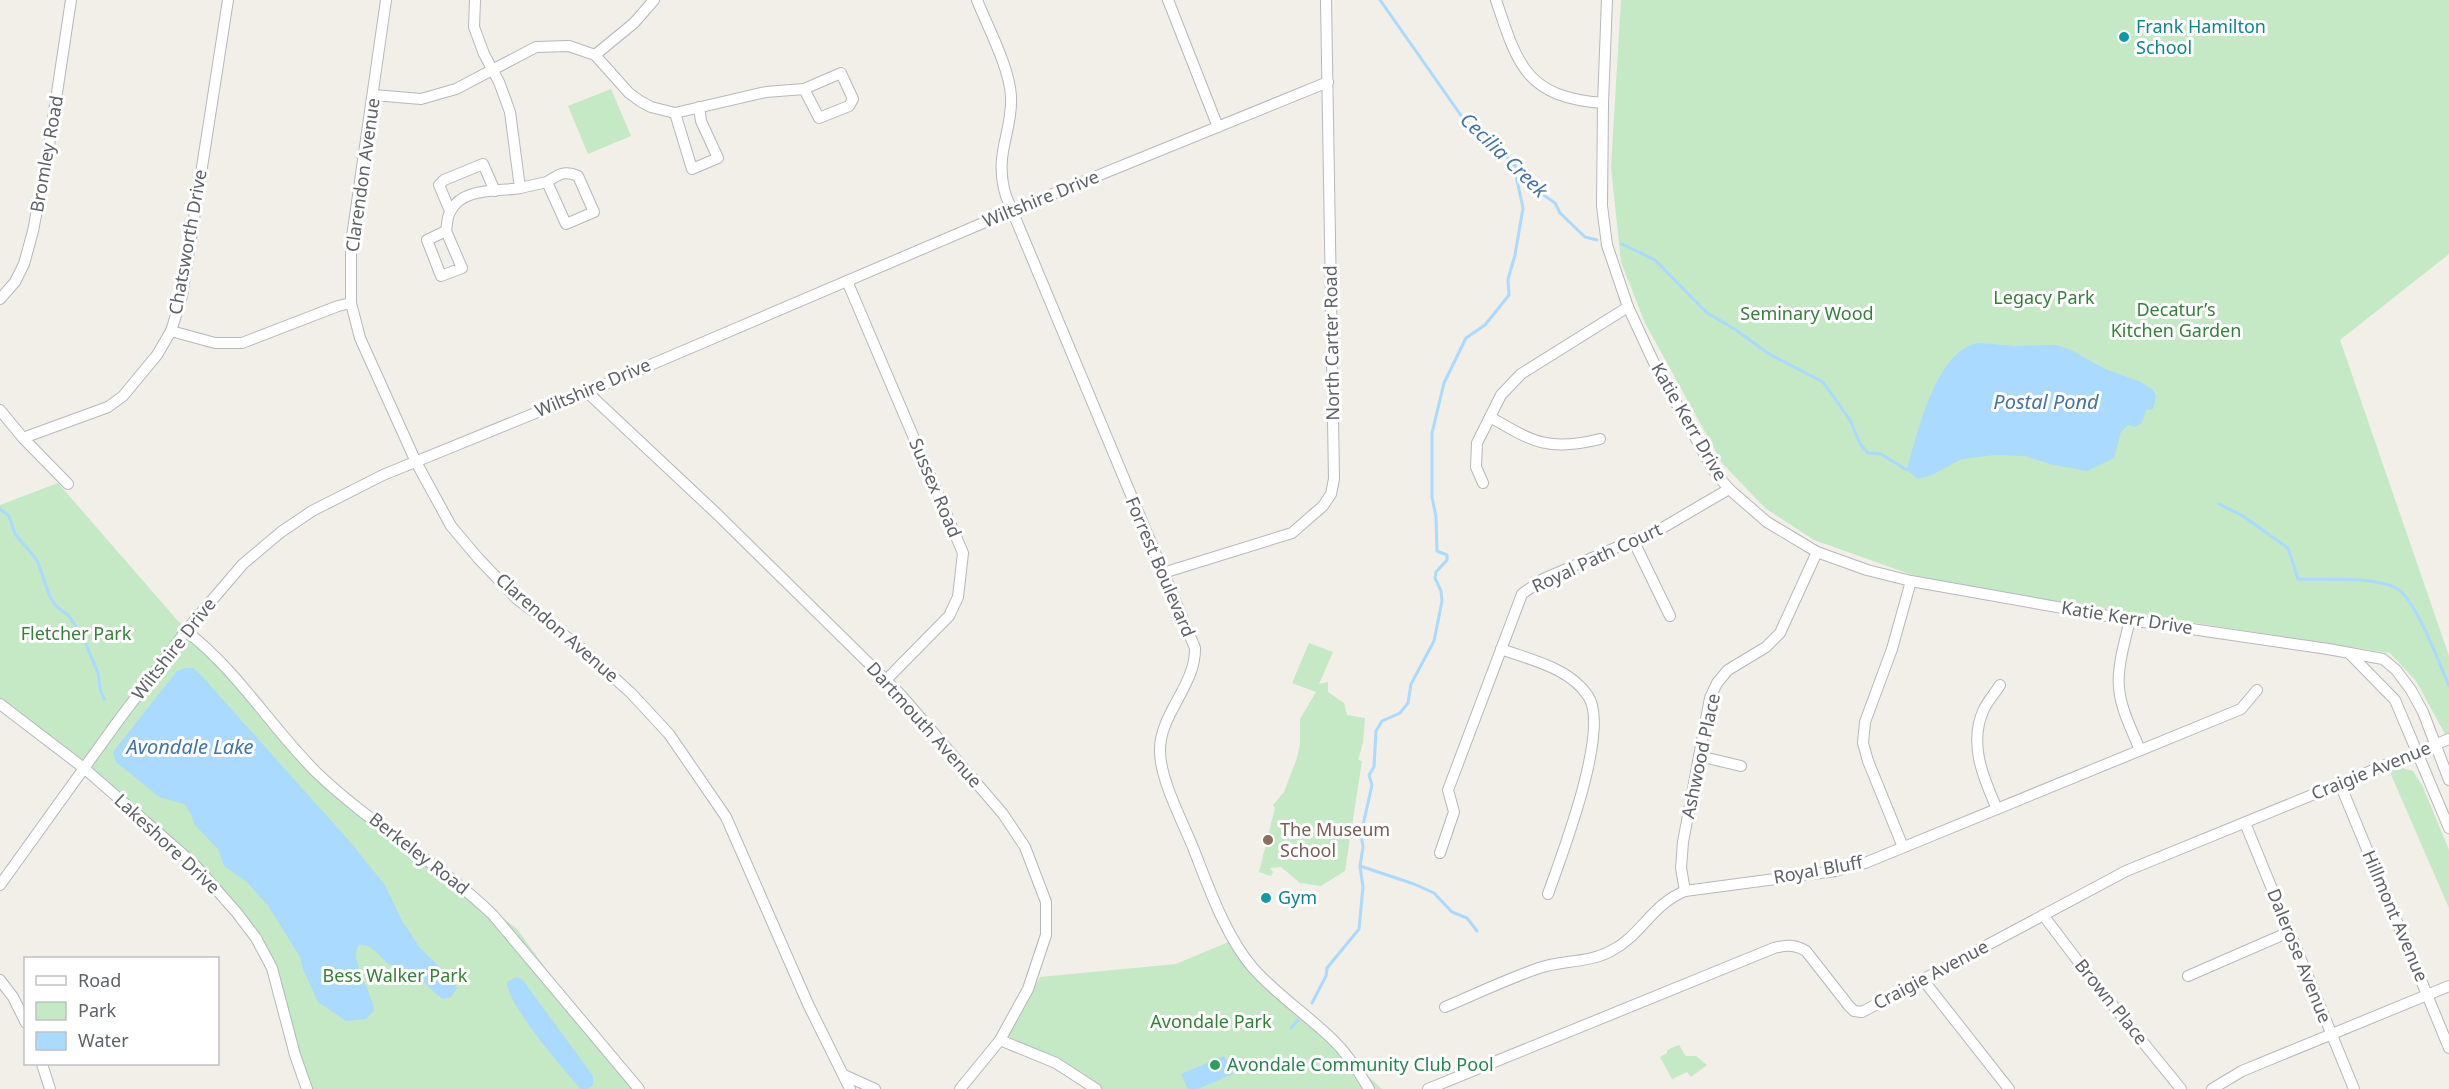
<svg xmlns="http://www.w3.org/2000/svg" width="2449" height="1089" font-family="'Noto Sans',sans-serif">
	<rect width="100%" height="100%" fill="#f1efe8"/>
	<!-- green -->
	<g fill="#c5e8c5">
		<path d="M1621,0H2449V254L2340,340L2449,656V733L2445,734L2416,681L2390,653L1932,582L1814,540L1765,508L1722,463L1645,323L1621,262L1611,167Z"/>
		<path d="M611,89L631,136L588,154L568,106Z"/>
		<path d="M58,483L178,621L189,628L327,780L517,929L633,1089H305L281,986L249,923L84,762L0,704V505Z"/>
		<path d="M1309,643L1333,652L1319,684L1328,682V692L1344,703L1347,715L1365,718L1363,743L1358,760L1362,761L1345,871L1321,886L1300,883L1281,867L1270,868L1273,872L1271,876L1259,872L1275,808L1273,805L1284,792L1297,758L1300,744V719L1316,692L1292,683Z"/>
		<path d="M2402,768L2413,771L2422,785L2449,850V908L2389,770Z"/>
		<path d="M1231,941L1241,960L1382,1089H1096L1008,1036L1040,977L1176,964Z"/>
		<path d="M1679,1045L1686,1056H1696L1707,1065L1691,1077L1687,1072L1672,1079L1660,1057L1667,1053V1050Z"/>
	</g>
	<!-- water -->
	<g fill="#aadaff">
		<path d="M1978,343L2015,346L2056,345L2071,350L2105,369L2141,382L2153,390L2156,396L2153,409L2146,410L2142,423L2135,427L2128,425L2121,432L2114,458L2087,471L2049,464L2025,456L1995,455L1962,459L1934,474L1918,479L1907,470C1917,434 1936,350 1978,343Z"/>
		<path d="M186,668H193L200,674L351,843L385,885L401,919L420,948L453,980L457,988L451,997L443,999C435,994 431,989 425,983C415,975 400,973 390,965C380,958 372,943 359,945C348,959 373,993 374,1011L366,1019L346,1021L318,1002L303,969L300,957L269,907L247,882L224,866L218,849L194,824L191,814L184,804L159,797L116,762L113,752L177,671Z"/>
		<path d="M516,977L522,979L593,1076V1085L587,1089H581C565,1072 506,1003 507,982Z"/>
		<path d="M1224,1056L1233,1074L1198,1089H1188L1181,1074Z"/>
	</g>
	<g fill="none" stroke-linecap="round" stroke-linejoin="round">
		<!-- stream -->
		<g stroke="#aadaff" stroke-width="3">
			<path d="M1380,0L1467,124L1513,162L1528,184L1555,203L1560,213L1585,237L1597,240"/>
			<path d="M1622,244L1655,260L1706,312L1736,330L1769,354L1823,382L1850,420L1860,444L1868,453L1881,454L1907,470"/>
			<path d="M2219,504L2243,516L2288,548L2298,579C2326,580 2371,576 2396,588C2415,597 2440,665 2449,686"/>
			<path d="M0,509L9,516L15,534L37,560L50,597L56,606L69,616L83,637L98,673L100,689L104,699"/>
			<path d="M1360,866L1414,884L1434,893L1452,912L1467,918L1477,931"/>
			<path d="M1312,1003L1326,976L1327,968L1359,929L1363,887L1360,866L1363,847L1361,834L1372,785L1369,775L1374,767L1376,731L1382,721L1400,713L1408,703L1411,684L1434,641L1442,601L1441,591L1435,578L1436,572L1447,560V555L1437,551L1436,517L1432,497V433L1444,383L1466,338L1485,325L1509,295L1508,279L1515,255L1523,208L1513,162"/>
			<path d="M1291,1028L1298,1020"/>
		</g>
		<defs>
			<g id="minor">
				<path d="M386,0L351,244V303L360,338L416,462L451,526L478,558L517,599L581,648L631,693L669,734L726,817L808,1004L850,1089"/>
				<path d="M977,0C988,28 1009,66 1011,96C1013,133 993,153 1006,196L1195,648C1196,685 1159,715 1160,751C1160,780 1183,822 1194,850C1209,888 1226,937 1253,968C1276,994 1306,1014 1331,1038C1347,1053 1358,1070 1369,1089"/>
				<path d="M1168,0L1218,127"/>
				<path d="M1496,0C1518,66 1526,97 1603,103"/>
				<path d="M1607,0L1603,103L1602,206L1607,245L1628,307L1655,365L1714,471L1729,489L1767,522L1817,552L1867,570L1911,581L2130,620L2328,649L2383,659L2396,670L2411,690L2423,712L2449,780"/>
				<path d="M595,55L634,23L654,0"/>
				<path d="M374,95L421,99L456,89L536,47L569,46L595,55L629,93L640,101L651,107L675,113L766,92L804,89L841,73L853,99L849,106L819,118L804,89"/>
				<path d="M675,113L692,169L718,158L701,121L699,107"/>
				<path d="M520,188L547,182L566,224L594,212L578,176C565,170 559,174 547,182"/>
				<path d="M450,211L439,185L444,180L483,164L495,191"/>
				<path d="M446,231L462,268L441,276L427,240L446,231C447,226 447,217 450,212C462,187 497,192 520,188L510,112L499,82L484,54L474,27L475,0"/>
				<path d="M847,281L963,553L958,597L949,616L886,680"/>
				<path d="M0,299L15,282L24,264L33,231L48,152L71,0"/>
				<path d="M171,331L215,343H242L338,306L351,303"/>
				<path d="M587,392L717,514L901,695L1003,814L1025,847L1046,902V935L1028,989L1000,1040L960,1089"/>
				<path d="M0,410L23,438L68,484"/>
				<path d="M1490,417C1533,442 1549,452 1600,439"/>
				<path d="M23,438L108,407L123,396L157,355L171,331L182,296L228,0"/>
				<path d="M1483,483L1476,467L1477,443L1501,395L1521,374L1628,307"/>
				<path d="M1633,540L1670,616"/>
				<path d="M1163,573L1292,533L1323,506L1331,494L1334,479L1326,0"/>
				<path d="M2130,620C2125,641 2117,666 2119,688C2121,710 2132,730 2140,750"/>
				<path d="M186,631C237,670 271,727 316,772C371,825 438,862 493,915L639,1089"/>
				<path d="M1501,649C1531,660 1570,668 1588,696C1611,729 1561,857 1548,894"/>
				<path d="M2350,654L2395,700L2449,828"/>
				<path d="M0,704L85,769L194,864L237,913L256,938L272,968L295,1055L307,1089"/>
				<path d="M1699,756L1741,766"/>
				<path d="M2340,784L2449,1048"/>
				<path d="M1997,809C1983,777 1968,743 1984,709C1988,701 1995,693 2000,685"/>
				<path d="M2245,823L2354,1089"/>
				<path d="M1903,847L1868,761L1863,743L1865,722L1892,649L1911,581"/>
				<path d="M1440,853L1454,812L1448,790L1522,594L1543,579L1664,527L1729,489"/>
				<path d="M0,885L118,721L189,627L243,564L281,532L312,511L383,475L587,392L1011,211L1328,82"/>
				<path d="M1685,891L1681,868L1683,842L1710,698L1717,683L1728,670L1766,647L1780,633L1817,552"/>
				<path d="M2043,915L2090,977L2181,1089"/>
				<path d="M2188,976L2289,932"/>
				<path d="M0,980L13,997L26,1023"/>
				<path d="M1924,981L2009,1089"/>
				<path d="M1445,1007C1476,994 1507,979 1539,968C1562,960 1589,963 1611,951C1642,935 1651,905 1685,891L1835,871L1865,863L2241,709L2257,690"/>
				<path d="M1000,1040L1056,1063L1096,1089"/>
				<path d="M42,1064L50,1089"/>
				<path d="M844,1075L875,1089"/>
				<path d="M1428,1089L1774,948C1786,945 1794,944 1806,951L1849,1006L1854,1011L1862,1012L2126,871L2449,739"/>
				<path d="M2212,1089L2242,1071L2449,986"/>
			</g>
		</defs>
		<!-- minor casing -->
		<use href="#minor" stroke="#b5b8bc" stroke-width="12"/>
		<!-- minor -->
		<use href="#minor" stroke="#fff" stroke-width="10"/>
	</g>
	<!-- markers -->
	<g fill="#0f9aa8" stroke="#fff" stroke-width="2">
		<circle cx="2124" cy="37" r="6"/>
		<circle cx="1266" cy="898" r="6"/>
	</g>
	<circle fill="#8d6e63" stroke="#fff" stroke-width="2" cx="1268" cy="840" r="6"/>
	<circle fill="#2e9e5b" stroke="#fff" stroke-width="2" cx="1215" cy="1065" r="6"/>
	<g text-anchor="middle" stroke-width="6" stroke-linejoin="round" paint-order="stroke">
		<!-- culture labels -->
		<g font-size="18" fill="#0d838f" stroke="#fff" text-anchor="start">
			<text x="2136" y="33">Frank Hamilton<tspan x="2136" dy="21">School</tspan></text>
			<text x="1278" y="904">Gym</text>
		</g>
		<!-- street labels -->
		<g font-size="18" fill="#5f6368" stroke="#fff">
			<text transform="translate(47 154) rotate(-80)" y="6">Bromley Road</text>
			<text transform="translate(363 175) rotate(-82)" y="6">Clarendon Avenue</text>
			<text transform="translate(1041 199) rotate(-22)" y="6">Wiltshire Drive</text>
			<text transform="translate(188 242) rotate(-80)" y="6">Chatsworth Drive</text>
			<text transform="translate(1332 343) rotate(-91)" y="6">North Carter Road</text>
			<text transform="translate(593 388) rotate(-23)" y="6">Wiltshire Drive</text>
			<text transform="translate(1689 422) rotate(60)" y="6">Katie Kerr Drive</text>
			<text transform="translate(935 488) rotate(67)" y="6">Sussex Road</text>
			<text transform="translate(1597 558) rotate(-25)" y="6">Royal Path Court</text>
			<text transform="translate(1160 567) rotate(67)" y="6">Forrest Boulevard</text>
			<text transform="translate(2127 618) rotate(9)" y="6">Katie Kerr Drive</text>
			<text transform="translate(557 628) rotate(41)" y="6">Clarendon Avenue</text>
			<text transform="translate(174 649) rotate(-52)" y="6">Wiltshire Drive</text>
			<text transform="translate(924 725) rotate(48)" y="6">Dartmouth Avenue</text>
			<text transform="translate(1701 756) rotate(-78)" y="6">Ashwood Place</text>
			<text transform="translate(2371 771) rotate(-22)" y="6">Craigie Avenue</text>
			<text transform="translate(167 844) rotate(43)" y="6">Lakeshore Drive</text>
			<text transform="translate(419 854) rotate(38)" y="6">Berkeley Road</text>
			<text transform="translate(1818 870) rotate(-10)" y="6">Royal Bluff</text>
			<text transform="translate(2395 916) rotate(67)" y="6">Hillmont Avenue</text>
			<text transform="translate(2299 956) rotate(68)" y="6">Dalerose Avenue</text>
			<text transform="translate(1931 975) rotate(-28)" y="6">Craigie Avenue</text>
			<text transform="translate(2111 1002) rotate(51)" y="6">Brown Place</text>
		</g>
		<!-- park labels -->
		<g font-size="18" fill="#348238" stroke="#fff">
			<text x="2044" y="304">Legacy Park</text>
			<text x="2176" y="316">Decatur’s<tspan x="2176" dy="21">Kitchen Garden</tspan></text>
			<text x="1807" y="320">Seminary Wood</text>
			<text x="76" y="640">Fletcher Park</text>
			<text x="395" y="982">Bess Walker Park</text>
			<text x="1211" y="1028">Avondale Park</text>
		</g>
		<!-- education labels -->
		<g font-size="18" fill="#785e54" stroke="#fff" text-anchor="start">
			<text x="1280" y="836">The Museum<tspan x="1280" dy="21">School</tspan></text>
		</g>
		<!-- leisure labels -->
		<g font-size="18" fill="#27864d" stroke="#fff" text-anchor="start">
			<text x="1227" y="1071">Avondale Community Club Pool</text>
		</g>
		<!-- water labels -->
		<g font-size="20" font-style="italic" fill="#4174aa" stroke="#fff">
			<text transform="translate(1504 155) rotate(44)" y="7">Cecilia Creek</text>
			<text x="2046" y="409">Postal Pond</text>
			<text x="190" y="754">Avondale Lake</text>
		</g>
	</g>
	<!-- legend -->
	<rect x="24" y="957" width="195" height="108" fill="#ffffff" stroke="#bfc1c3" stroke-width="1.5"/>
	<rect x="36" y="976" width="30" height="9" fill="#ffffff" stroke="#bfc1c3" stroke-width="1.5"/>
	<text x="78" y="987" font-size="18" fill="#5f6368">Road</text>
	<rect x="36" y="1002" width="30" height="18" fill="#c5e8c5" stroke="#bfc1c3" stroke-width="1.5"/>
	<text x="78" y="1017" font-size="18" fill="#5f6368">Park</text>
	<rect x="36" y="1032" width="30" height="18" fill="#aadaff" stroke="#bfc1c3" stroke-width="1.5"/>
	<text x="78" y="1047" font-size="18" fill="#5f6368">Water</text>
</svg>
